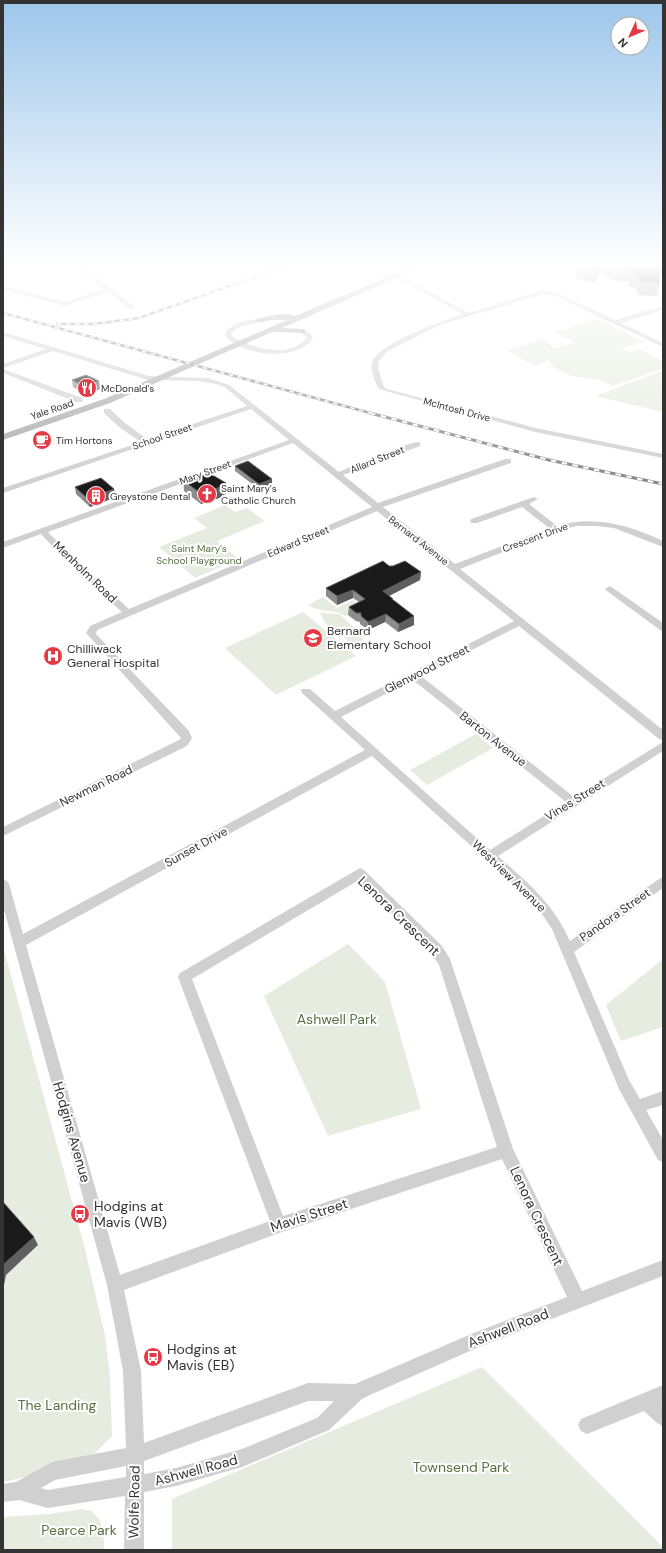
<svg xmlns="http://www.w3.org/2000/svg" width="666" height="1553" font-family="'DM Sans',sans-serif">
	<rect width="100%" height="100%" fill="#fff"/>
	<!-- green -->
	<g fill="#e6ecdf">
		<path d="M595,320H600L644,342L622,348L630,352L639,349L663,361V369L612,386L601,380L572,376L560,371L552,365L549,360L535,366L508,351L542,339L555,348L575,342L555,332Z"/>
		<path d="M663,371V412L595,396Z"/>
		<path d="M225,505L235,512L247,508L265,521L217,541L239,559L195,578L159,547L207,528L194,518Z"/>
		<path d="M323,597L337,608L353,600L362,608L345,616C334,608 319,613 308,605Z"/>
		<path d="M303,612L356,656L276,695L225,648Z"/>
		<path d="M320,613L339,614L364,636L361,641L351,643L326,624Z"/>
		<path d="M476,734L493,748L427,785L410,770Z"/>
		<path d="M348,944L385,982L421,1109L328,1136L264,996Z"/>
		<path d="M3,946L85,1249L105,1336L110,1375L112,1436L88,1460L30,1476L3,1482Z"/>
		<path d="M663,959V1027L621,1041L606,1005Z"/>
		<path d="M482,1367L663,1547V1550H172V1499Z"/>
		<path d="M82,1509C84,1510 89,1510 91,1511C104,1519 104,1537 104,1550H3V1517L49,1514Z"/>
	</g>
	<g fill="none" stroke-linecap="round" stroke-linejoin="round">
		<!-- minor -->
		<g fill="#d0d0d0" fill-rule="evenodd">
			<path d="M72,264H79L135,307V309H131L108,292L65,306L3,290V286L65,302L105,289Z"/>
			<path d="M371,264H378L469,313L543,290L559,294L615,320L663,306V310L621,323L663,343V347L555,296L543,294L440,325L386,352L379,361L378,368L384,387L387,389L536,428L663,454V458L535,432L379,389C375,382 369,368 373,360C384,341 442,321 463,314Z"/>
			<path d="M259,319L261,320V322C251,325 237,324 231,334L233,337C254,348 287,360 307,338L300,332V330C306,328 310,333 313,338C296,362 247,356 227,338L225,334C232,321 246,321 259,319Z"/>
			<path d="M3,332L149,376L208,378L229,385L339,472C353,466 409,441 420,442V446L343,475L378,503L505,459H511V463L383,507L455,564L549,528L522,507L477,523H471L470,521L471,519L534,497L538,499L529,504L557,526C595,515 628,525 663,541V547L614,528L596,526H576L549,534L460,569L663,730V740L659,739L519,626L421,676L574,797L663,742V751L498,856C528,883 553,903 570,941L659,879L663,877V888L574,952L629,1080L640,1099L663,1091V1105L646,1110L663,1140V1162L658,1160L619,1089L552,929L535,904L372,756L26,945L120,1275L270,1221L178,977L180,973L360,868L364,870L442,946L450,959L513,1149L582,1291L663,1260V1276L479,1347L370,1395L362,1399L329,1430L242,1467L176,1486L144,1492V1550H124L125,1496L48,1508L19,1500L3,1502V1484L16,1482L52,1462L126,1448L123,1371L107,1285L3,906V879L7,881L9,884L23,934L365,750L302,693L301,691L302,689H310L335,711L514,621L377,511L97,630L96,634L189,731L192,738L187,746L3,836V827L179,740L181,738L86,633L90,626L122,612L72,567L41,534L3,548V542L289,440L251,409L3,493V488L141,442L119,427L104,413V409H110L125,423L147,439L247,406L225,387L216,384L198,381L148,380L53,351L3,368V364L46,349L3,336ZM293,443L372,507L129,609L78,563L48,532ZM413,680L566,802L490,850L341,717ZM359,880L432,954L439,965L497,1147L283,1216L192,979ZM502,1159L567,1297L476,1332L355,1384L308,1383L144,1443L141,1371L124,1290L279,1233ZM308,1401H334L317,1418L242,1449L176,1468L144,1474V1461ZM126,1466V1477L48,1490L41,1488L55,1480Z"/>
			<path d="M3,369L82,398L83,400L82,402H76L3,373Z"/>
			<path d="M610,586L663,623V631L660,630L607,591L605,589Z"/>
			<path d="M663,1385V1403H661L663,1405V1426L657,1423L644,1411L587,1434L581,1431L578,1425L581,1419Z"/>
		</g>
		<!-- major -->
		<path fill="#ababab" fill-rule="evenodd" d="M418,264H429L282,328L302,329H305V333L272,332L110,403L3,440V434L104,399L287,320H271L259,323L255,321L256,319C267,317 285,311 295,316Z"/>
		<defs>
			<g id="rail-far1">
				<path d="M3,313L374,414"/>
				<path d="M57,324H94L139,318L292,264"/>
			</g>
			<path id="rail" d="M370,413L549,460L663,484"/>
		</defs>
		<!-- rail-far1 casing -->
		<use href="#rail-far1" stroke="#888" stroke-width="2.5"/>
		<!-- rail casing -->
		<use href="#rail" stroke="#888" stroke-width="3"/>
		<!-- rail-far1 -->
		<use href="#rail-far1" stroke="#fff" stroke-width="1.5" stroke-dasharray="4.5" stroke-linecap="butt"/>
		<!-- rail -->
		<use href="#rail" stroke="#fff" stroke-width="2" stroke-dasharray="5.5" stroke-linecap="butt"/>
	</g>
	<!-- wall -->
	<g fill="#8c8c8c">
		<path d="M392,264H410V266H393Z"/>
		<path d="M580,264H663L662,273L659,281L660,283L657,296L638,295L635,287H630L628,282L613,280L600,273L594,282L576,279L578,266Z"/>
		<path d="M72,380L100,389L87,394L73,387Z"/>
		<path d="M235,466L272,484L259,489L235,471Z"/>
		<path d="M183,480L226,494L222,495V497L201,504L184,491Z"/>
		<path d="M75,487L116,497L90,507L76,494Z"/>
		<path d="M389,566L421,572L420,580L389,596L414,625L398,632L385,622L368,630L360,624V622L356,621L348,615L349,607L359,602L353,598L337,605L326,596V588Z"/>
	</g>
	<!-- shaded-wall -->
	<g fill="#5f5f5f">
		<path d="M600,264H602L600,273L594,282L597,269Z"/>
		<path d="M663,265L662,273L658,283V278Z"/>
		<path d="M99,381L100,389L87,394L85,387Z"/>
		<path d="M272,479V484L259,489V484Z"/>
		<path d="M226,483V494L222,495V497L201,504L200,493Z"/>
		<path d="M114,489L116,497L90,507L88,499Z"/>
		<path d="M421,572L420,580L383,599V591Z"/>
		<path d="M353,590V598L337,605V596Z"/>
		<path d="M386,614L385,622L368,630V622Z"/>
		<path d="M414,616V625L398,632L399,624Z"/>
		<path d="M34,1237L38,1245L6,1275L3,1290V1265Z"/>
	</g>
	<!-- building -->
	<g fill="#1a1a1a" stroke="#5f5f5f">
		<path d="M580,264H600L597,269L578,266Z"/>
		<path d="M610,264H663V265L658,278L660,283L641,282L638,274H633L631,269L615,267Z"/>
		<path d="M86,375L99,381L85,387L72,380Z"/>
		<path d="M248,461L272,479L259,484L235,466Z"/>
		<path d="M209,473L226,483L220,486L221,487L200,493L183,480L198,475L200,476Z"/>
		<path d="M101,478L114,489L88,499L75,487Z"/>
		<path d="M383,561L389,566H393L405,561L421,572L383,591L393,599H392L414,616L399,624L386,614L368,622L361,616V613H356L349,607L365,599L353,590L337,596L326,588Z"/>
		<path d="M3,1202L34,1237L3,1265Z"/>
	</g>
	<!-- sky -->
	<linearGradient id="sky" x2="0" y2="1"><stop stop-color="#9ec6ea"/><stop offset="0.55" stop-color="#fff"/><stop offset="1" stop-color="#fff" stop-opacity="0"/></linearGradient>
	<rect width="666" height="481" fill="url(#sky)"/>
	<!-- icons -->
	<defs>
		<symbol id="restaurant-disc" viewBox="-11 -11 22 22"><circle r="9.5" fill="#e63946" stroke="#fff"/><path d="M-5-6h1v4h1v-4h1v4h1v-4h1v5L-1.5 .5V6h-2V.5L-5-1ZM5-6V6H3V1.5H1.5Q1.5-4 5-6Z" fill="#fff"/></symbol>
		<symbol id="cafe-disc" viewBox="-11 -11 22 22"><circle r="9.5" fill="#e63946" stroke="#fff"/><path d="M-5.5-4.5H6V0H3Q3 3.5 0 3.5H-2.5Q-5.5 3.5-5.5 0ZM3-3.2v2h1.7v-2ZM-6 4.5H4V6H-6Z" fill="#fff"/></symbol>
		<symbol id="church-disc" viewBox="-11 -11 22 22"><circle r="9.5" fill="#e63946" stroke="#fff"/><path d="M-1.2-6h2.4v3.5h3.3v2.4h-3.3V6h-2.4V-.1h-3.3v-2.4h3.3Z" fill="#fff"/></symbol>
		<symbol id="building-disc" viewBox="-11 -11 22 22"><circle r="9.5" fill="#e63946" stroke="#fff"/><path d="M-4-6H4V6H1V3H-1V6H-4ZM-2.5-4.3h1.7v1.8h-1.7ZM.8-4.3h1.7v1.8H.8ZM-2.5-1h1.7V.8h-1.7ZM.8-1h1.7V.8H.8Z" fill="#fff"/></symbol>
		<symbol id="school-disc" viewBox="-11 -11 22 22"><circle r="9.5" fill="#e63946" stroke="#fff"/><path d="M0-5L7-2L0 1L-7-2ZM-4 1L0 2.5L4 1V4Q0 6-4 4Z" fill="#fff"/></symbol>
		<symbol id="hospital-disc" viewBox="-11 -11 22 22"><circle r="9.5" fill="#e63946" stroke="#fff"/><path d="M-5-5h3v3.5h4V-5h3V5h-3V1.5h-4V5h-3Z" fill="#fff"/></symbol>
		<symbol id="bus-disc" viewBox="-11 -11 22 22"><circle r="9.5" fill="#e63946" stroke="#fff"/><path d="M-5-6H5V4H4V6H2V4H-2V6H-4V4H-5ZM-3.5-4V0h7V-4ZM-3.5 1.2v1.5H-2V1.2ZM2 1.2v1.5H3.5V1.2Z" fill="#fff"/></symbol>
	</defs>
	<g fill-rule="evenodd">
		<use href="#restaurant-disc" x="76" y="377" width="22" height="22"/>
		<use href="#cafe-disc" x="31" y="429" width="22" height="22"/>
		<use href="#church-disc" x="196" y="483" width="22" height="22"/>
		<use href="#building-disc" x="85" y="485" width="22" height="22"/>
		<use href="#school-disc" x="302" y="627" width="22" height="22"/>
		<use href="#hospital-disc" x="42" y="645" width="22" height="22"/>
		<use href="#bus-disc" x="69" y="1203" width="22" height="22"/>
		<use href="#bus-disc" x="142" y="1346" width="22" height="22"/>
	</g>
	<g text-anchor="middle" stroke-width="4" stroke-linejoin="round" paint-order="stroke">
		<!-- far-poi labels -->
		<g font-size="10" fill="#333" stroke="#fff" text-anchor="start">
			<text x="101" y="392">McDonald's</text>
			<text x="56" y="444">Tim Hortons</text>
			<text x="221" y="492">Saint Mary's<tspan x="221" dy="12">Catholic Church</tspan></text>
			<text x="110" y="500">Greystone Dental</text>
		</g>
		<!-- far-street labels -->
		<g font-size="10" fill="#333" stroke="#fff">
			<text transform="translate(52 409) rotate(-19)" y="4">Yale Road</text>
			<text transform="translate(457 409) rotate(15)" y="4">McIntosh Drive</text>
			<text transform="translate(162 436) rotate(-19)" y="4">School Street</text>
			<text transform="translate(377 459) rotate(-22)" y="4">Allard Street</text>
			<text transform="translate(205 472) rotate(-20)" y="4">Mary Street</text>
			<text transform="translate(535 537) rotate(-20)" y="4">Crescent Drive</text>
			<text transform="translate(419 540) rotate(38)" y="4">Bernard Avenue</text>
			<text transform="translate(298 541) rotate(-23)" y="4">Edward Street</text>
		</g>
		<!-- far-park labels -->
		<g font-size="10" fill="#56703f" stroke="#fff">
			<text x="199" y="552">Saint Mary's<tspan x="199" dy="12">School Playground</tspan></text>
		</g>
		<!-- street labels -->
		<g font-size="12" fill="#333" stroke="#fff">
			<text transform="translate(85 572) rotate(44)" y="4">Menholm Road</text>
			<text transform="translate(427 669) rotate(-27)" y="4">Glenwood Street</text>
			<text transform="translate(493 739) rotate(38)" y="4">Barton Avenue</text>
			<text transform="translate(96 786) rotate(-26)" y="4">Newman Road</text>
			<text transform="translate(575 800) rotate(-32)" y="4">Vines Street</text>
			<text transform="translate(196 847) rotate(-29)" y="4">Sunset Drive</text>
			<text transform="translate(509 876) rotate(44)" y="4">Westview Avenue</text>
			<text transform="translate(615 915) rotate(-35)" y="4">Pandora Street</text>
		</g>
		<!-- poi labels -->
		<g font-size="12" fill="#333" stroke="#fff" text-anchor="start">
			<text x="327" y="635">Bernard<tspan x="327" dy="14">Elementary School</tspan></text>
			<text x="67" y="653">Chilliwack<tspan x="67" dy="14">General Hospital</tspan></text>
		</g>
		<!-- near-street labels -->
		<g font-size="14" fill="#333" stroke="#fff">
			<text transform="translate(399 916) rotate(44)" y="5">Lenora Crescent</text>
			<text transform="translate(72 1132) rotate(74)" y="5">Hodgins Avenue</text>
			<text transform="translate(309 1215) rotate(-18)" y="5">Mavis Street</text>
			<text transform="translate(537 1216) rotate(65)" y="5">Lenora Crescent</text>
			<text transform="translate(508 1328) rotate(-21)" y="5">Ashwell Road</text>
			<text transform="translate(196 1470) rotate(-15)" y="5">Ashwell Road</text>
			<text transform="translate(134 1502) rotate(-89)" y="5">Wolfe Road</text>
		</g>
		<!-- near-park labels -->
		<g font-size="14" fill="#56703f" stroke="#fff">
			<text x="337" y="1024">Ashwell Park</text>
			<text x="57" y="1410">The Landing</text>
			<text x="461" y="1472">Townsend Park</text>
			<text x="79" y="1535">Pearce Park</text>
		</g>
		<!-- near-poi labels -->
		<g font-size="14" fill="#333" stroke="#fff" text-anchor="start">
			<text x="94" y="1211">Hodgins at<tspan x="94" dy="16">Mavis (WB)</tspan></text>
			<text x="167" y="1354">Hodgins at<tspan x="167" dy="16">Mavis (EB)</tspan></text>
		</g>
	</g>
	<!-- border -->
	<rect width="666" height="1553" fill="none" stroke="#333333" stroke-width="8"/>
	<!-- north arrow -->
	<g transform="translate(630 36) rotate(226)"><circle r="19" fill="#ffffff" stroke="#adadad"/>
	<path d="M0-3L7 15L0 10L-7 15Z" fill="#e63946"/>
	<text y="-6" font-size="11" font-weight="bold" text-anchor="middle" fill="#333333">N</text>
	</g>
</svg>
